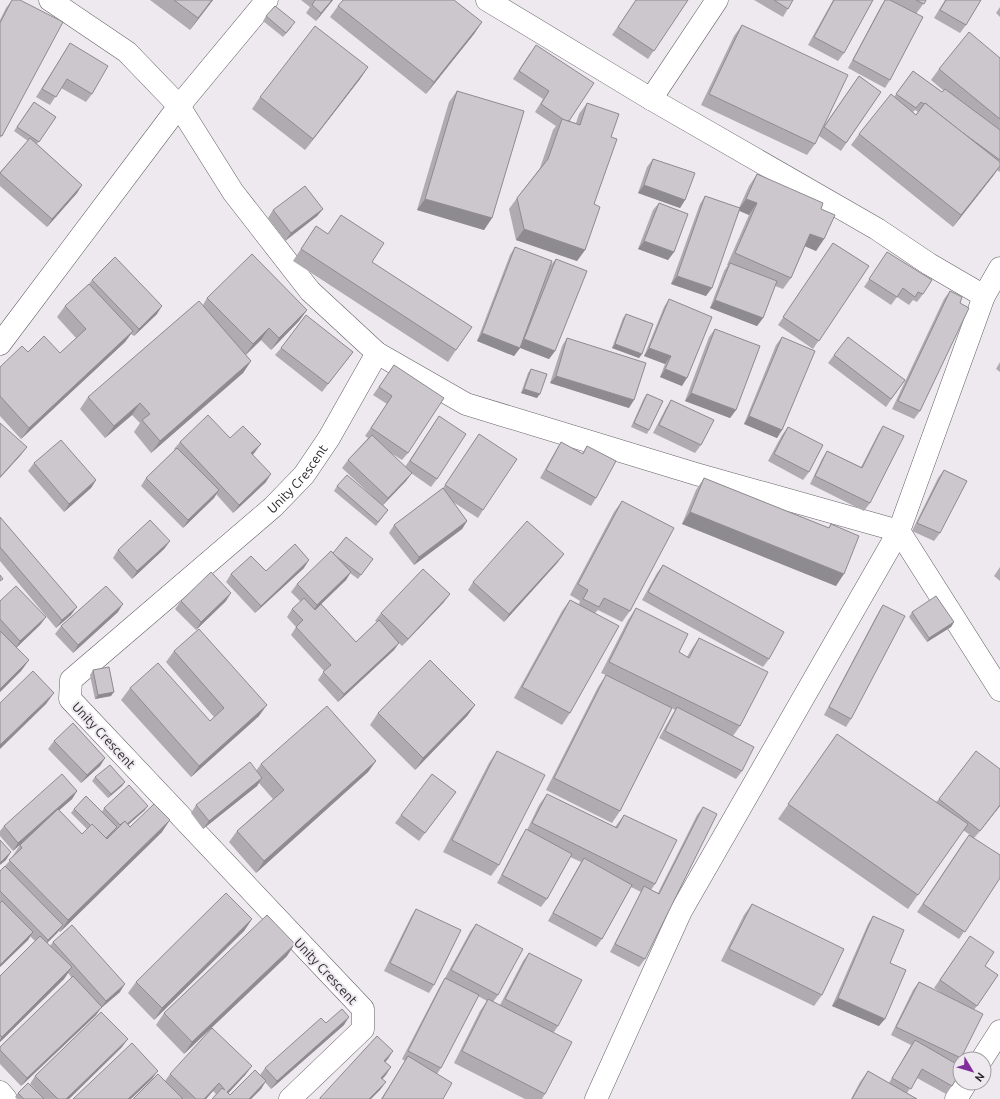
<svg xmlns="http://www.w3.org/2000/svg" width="1000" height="1099" font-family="Ubuntu,sans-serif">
	<rect width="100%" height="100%" fill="#ede9ef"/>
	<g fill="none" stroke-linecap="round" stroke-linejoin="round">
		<defs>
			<g id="minor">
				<path d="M50,0L127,52L179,106L233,192L310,291L377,353L466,404L696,474L899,531L1000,690"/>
				<path d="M487,0L651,99L877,229L929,264L984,296"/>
				<path d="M651,99L717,0"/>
				<path d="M0,344L179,106L267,0"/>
				<path d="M982,1059L1000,1031"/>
				<path d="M0,1092L6,1099"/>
				<path id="s1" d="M290,1099L363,1029V1009L70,699L71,680L273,507L304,475L329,438L377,353"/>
				<path d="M596,1099L681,911L899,531L984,296L1000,268"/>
				<path d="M956,1099L966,1083"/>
			</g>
		</defs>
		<!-- minor casing -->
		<use href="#minor" stroke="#646065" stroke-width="23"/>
		<!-- minor -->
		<use href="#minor" stroke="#fff" stroke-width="22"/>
	</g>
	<!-- wall -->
	<g fill="#afabb0" fill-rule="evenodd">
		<path d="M12,0H20L2,136L0,138V20L6,8Z"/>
		<path d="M150,0H213L190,30Z"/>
		<path d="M301,0H333L316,21L306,13L310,7Z"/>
		<path d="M636,0H688L648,59L612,35Z"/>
		<path d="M754,0H793L783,17Z"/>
		<path d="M833,0H873L844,53L838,61L808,45Z"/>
		<path d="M885,0H926L916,14L890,80L885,88L848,68L881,6Z"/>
		<path d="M945,0H981L966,25L960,33L934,18Z"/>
		<path d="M338,6L482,22L474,34L426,94L330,17Z"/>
		<path d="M1000,7V17L996,13Z"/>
		<path d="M266,16L292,27L283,37L263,21Z"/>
		<path d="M742,25L821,130L859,76L881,92L841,151L819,136L815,144L807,155L701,105L734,36Z"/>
		<path d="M70,43L92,94L86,102L61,88L50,105L36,97L65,51Z"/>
		<path d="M530,53L569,121L576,123L579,114L587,103L611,137L594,204L585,250L577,261L516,240L509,209L517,198L540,168L553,130L556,126L535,112L543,99L513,79Z"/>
		<path d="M1000,58V172L997,170L953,227L851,145L859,134L894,97L913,71L942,92L944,91L931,80L939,69ZM915,110L918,112L916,115L913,112Z"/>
		<path d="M368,67L360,79L305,150L252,109L260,97Z"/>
		<path d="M457,91L492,218L484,230L417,210L449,102Z"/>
		<path d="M34,102L56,117L37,144L82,185L77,193L47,227L0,186V172L28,141L14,131Z"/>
		<path d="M653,159L685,200L680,208L638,193L647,167Z"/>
		<path d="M757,174L821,209L824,239L816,251L805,246L791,278L783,289L775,286L763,318L757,326L710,308L724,271L728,265H727L749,215L739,211L706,296L671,284L700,204L705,196L739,208L749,186Z"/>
		<path d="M659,203L674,252L668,260L638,249L653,210Z"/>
		<path d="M323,209L317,216L285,241L268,218L273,210Z"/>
		<path d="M341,215L372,262L456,350L448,362L293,261L316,226L328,234Z"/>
		<path d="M833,243L869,266L813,349L778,325Z"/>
		<path d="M515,247L550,266L556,259L555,351L549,359L520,348L514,356L477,341L510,255Z"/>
		<path d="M887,252L923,294L917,302L913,300L909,305L897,297L891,305L864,287Z"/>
		<path d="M92,280L157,314L134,336L131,334L125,342L21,439L0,416V367L28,352L60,353L76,338L57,317L65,306L89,284Z"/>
		<path d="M950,291L960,303L920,411L914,419L892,409L944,299Z"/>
		<path d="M207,298L307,310L299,321L271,350L261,340L246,355L251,361L243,373L151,453L134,432L140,423L132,415L105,438L80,409L88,397L203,305Z"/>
		<path d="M669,299L682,386L660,377L665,364L644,356L664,307Z"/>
		<path d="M626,314L642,354L639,358L612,348L623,318Z"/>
		<path d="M715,329L736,410L730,418L685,401L709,337Z"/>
		<path d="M782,337V430L777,438L744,424L776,345Z"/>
		<path d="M567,338L629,408L550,383L562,346Z"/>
		<path d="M281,348L353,352L322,392L275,355Z"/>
		<path d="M834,355L905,380L886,407L828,363Z"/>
		<path d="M1000,362V372L996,369Z"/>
		<path d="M394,365L408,453L402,460L391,453L405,467L439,416L437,479L431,487L411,473L406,481L383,505L388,510L376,526L334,491L337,486L372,496L342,468L348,460L368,438L365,436L387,404L373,395Z"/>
		<path d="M531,369L537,398L521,393L528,373Z"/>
		<path d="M647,394L649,430L647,434L631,427L644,398Z"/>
		<path d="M671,400L701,445L695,453L653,433L666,408Z"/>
		<path d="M883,426L870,503L864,511L810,484L822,459L827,451L861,467L878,434Z"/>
		<path d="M788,427L809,472L803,480L768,461L782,435Z"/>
		<path d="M479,434L483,510L478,518L453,502L467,521L462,529L414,565L389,533L394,525L443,488Z"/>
		<path d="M230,438L255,452L253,455L266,482L233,513L216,494L214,498L183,528L141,486L146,478L175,450L174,449L180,442Z"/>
		<path d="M561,442L582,454L587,446L596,498L591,506L540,478L556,450Z"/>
		<path d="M34,463L96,480L91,488L64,512L28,471Z"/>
		<path d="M944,470L940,533L934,541L912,531L938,478Z"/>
		<path d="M704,478L829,528L831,524L836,586L682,524L696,490Z"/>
		<path d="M622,501L630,611L622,622L598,610L595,613L570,713L562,725L514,698L562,611L570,600L579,604L580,601L570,595L614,512Z"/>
		<path d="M0,517L71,615L56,628L0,561Z"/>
		<path d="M170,541L164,549L132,579L113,558L118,550Z"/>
		<path d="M333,553L373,559L358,579L350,573L346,580L321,604L356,642L377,622L375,621L381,613L444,602L402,646L399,643L394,650L338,702L318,680L324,671L291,635L296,627L287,617L292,609L301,602L291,592L297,584Z"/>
		<path d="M558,562L504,622L468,590L473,582Z"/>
		<path d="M663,565L769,659L763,667L642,600L657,573Z"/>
		<path d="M1000,567V581L994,576Z"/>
		<path d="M304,568L255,613L226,582L231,574Z"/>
		<path d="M0,601L46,617L40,625L16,648L29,660L21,671L0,692Z"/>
		<path d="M181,601H226L196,630L175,609Z"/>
		<path d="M883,605L851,719L846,727L824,715L878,613Z"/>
		<path d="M636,608L679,652L687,657L691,650L699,638L740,726L733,736L742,771L736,779L659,738L672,715L675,710L672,708L620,811L612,823L546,790L598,687L606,675L601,673L628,620Z"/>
		<path d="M118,612L73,653L55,634L61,626Z"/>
		<path d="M912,612L954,622L951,627L927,642L909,617Z"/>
		<path d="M174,651L259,716L191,777L121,700L130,688L210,721L214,717L166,662Z"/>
		<path d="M93,670L111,696L95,699L90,675Z"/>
		<path d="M475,705L467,716L415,770L370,725L378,713Z"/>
		<path d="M837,734L936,802L939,799L1000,769V806L974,838L1000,878L959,939L917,912L963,843L970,835L963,830L908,909L778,819Z"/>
		<path d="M54,741L105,758L100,766L81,783L48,749Z"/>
		<path d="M497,751L499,865L491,876L443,852L489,763Z"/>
		<path d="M376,761L368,772L256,873L229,842L237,831L273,799L259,783L257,786L203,829L191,813L196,805L256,771L261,764Z"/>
		<path d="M95,777L125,782L122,786L108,798L92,781Z"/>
		<path d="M77,791L72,799L59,810L82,834L87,829L71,813L74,809L102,812L104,808L145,810L128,825L130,827L162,832L60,932L59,931L47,943L50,946L53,942L120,992L100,1009L96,1015L21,1086L0,1064V1047L72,978L68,973L64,979L0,1042V976L35,941L30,936L28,940L0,967V871L5,866L12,858V857L20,845L31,834L13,851L0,836V831L4,826Z"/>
		<path d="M456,792L419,841L395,823L401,815Z"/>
		<path d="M547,794L615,827L624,815L655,884L651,890L658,893L697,815L703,807L645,959L639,967L610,952L641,892L631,887L602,939L596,947L548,921L581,862L570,857L547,899L541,907L497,883L521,837L527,830L539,805Z"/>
		<path d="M752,904L822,995L814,1006L721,961L744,915Z"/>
		<path d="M416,909L434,985L429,993L384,971L411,917Z"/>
		<path d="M873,916L890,963L879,1026L832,1006L868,924Z"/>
		<path d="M252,919L244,931L154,1020L128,993L136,982Z"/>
		<path d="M476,924L498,995L493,1002L500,1005L523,961L529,953L558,1026L554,1032L545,1094L542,1099H525L454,1063L480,1011L487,1001L478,996L441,1068L437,1074L443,1099H381L405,1061L402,1059L440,986L445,978L470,932Z"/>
		<path d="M970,936L985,966L998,975L974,1010L961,1058L960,1059L957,1064L952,1086L946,1094L917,1078L907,1093L917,1099H851L860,1082L868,1071L889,1083L911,1045L891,1035L913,990L919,982L943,994L934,988Z"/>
		<path d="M287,956L184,1054L156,1025L164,1013Z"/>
		<path d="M326,1023L344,1025L271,1089L265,1082L261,1089L251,1099H212L216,1094L213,1091L206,1099H133L165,1081L170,1074H246L228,1093L230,1095L260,1075L265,1068Z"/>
		<path d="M122,1047L69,1099H44L30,1084L35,1076Z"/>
		<path d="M18,1093L44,1099H17L15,1097Z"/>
	</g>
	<!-- shaded-wall -->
	<g fill="#8e8b90">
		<path d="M212,0H213L190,30L198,18Z"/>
		<path d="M332,0H333L316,21L321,13Z"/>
		<path d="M482,22L474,34L426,94L434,82Z"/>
		<path d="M368,67L360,79L305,150L313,139Z"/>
		<path d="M1000,166L994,175L953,227L961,215Z"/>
		<path d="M82,185L77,193L47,227L52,219Z"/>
		<path d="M644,185L685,200L680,208L638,193Z"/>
		<path d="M425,199L492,218L484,230L417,210Z"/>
		<path d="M746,199L757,203L749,215L738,210Z"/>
		<path d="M323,209L317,216L285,241L291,233Z"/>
		<path d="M524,229L585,250L577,261L516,240Z"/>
		<path d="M810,234L824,239L816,251L802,245Z"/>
		<path d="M644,241L674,252L668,260L638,249Z"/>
		<path d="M677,276L712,288L706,296L671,284Z"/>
		<path d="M715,300L763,318L757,326L710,308Z"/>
		<path d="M162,306L157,314L134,336L139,329Z"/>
		<path d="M307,310L299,321L271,350L279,338Z"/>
		<path d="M269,328L261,340L245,355L253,344Z"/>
		<path d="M133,331L125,342L21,439L29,428Z"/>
		<path d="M482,333L520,348L514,356L477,341Z"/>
		<path d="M524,339L555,351L549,359L518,347Z"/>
		<path d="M615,344L642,354L639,358L612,348Z"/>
		<path d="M649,348L671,356L665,364L644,356Z"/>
		<path d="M251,361L243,373L151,453L160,441Z"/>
		<path d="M665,369L687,378L682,386L660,377Z"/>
		<path d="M556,376L634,400L629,408L550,383Z"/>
		<path d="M524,389L540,394L537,398L521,393Z"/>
		<path d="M691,393L736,410L730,418L685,401Z"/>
		<path d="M140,403L132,415L105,438L114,426Z"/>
		<path d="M749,416L782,430L777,438L744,424Z"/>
		<path d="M261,444L255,452L246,461L251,453Z"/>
		<path d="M27,447L21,455L0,478V477Z"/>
		<path d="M412,473L406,481L382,506L388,498Z"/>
		<path d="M271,474L266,482L233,513L239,505Z"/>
		<path d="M96,480L91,488L64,512L69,504Z"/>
		<path d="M219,490L214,498L183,528L188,520Z"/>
		<path d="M690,512L844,574L836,586L682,524Z"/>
		<path d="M467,521L462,529L414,565L419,557Z"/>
		<path d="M170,541L164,549L132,579L137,571Z"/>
		<path d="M564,554L558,562L504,622L509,614Z"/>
		<path d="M309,560L304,568L255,613L261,606Z"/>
		<path d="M351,572L346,580L312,613L317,605Z"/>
		<path d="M231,593L226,601L196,630L201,622Z"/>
		<path d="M450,594L444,602L402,646L408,639Z"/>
		<path d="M123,604L118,612L73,653L78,645Z"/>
		<path d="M77,607L71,615L56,628L62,620Z"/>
		<path d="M46,617L40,625L15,649L20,641Z"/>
		<path d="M954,622L951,627L927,642L929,638Z"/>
		<path d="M399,643L394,650L338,702L344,694Z"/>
		<path d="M29,660L21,671L0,692V689Z"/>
		<path d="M114,692L111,696L95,699L98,695Z"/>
		<path d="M54,693L46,704L0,749V745Z"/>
		<path d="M267,705L259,716L191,777L199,766Z"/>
		<path d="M475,705L467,716L415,770L423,758Z"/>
		<path d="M105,758L100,766L81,783L87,775Z"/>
		<path d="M376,761L368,772L256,873L264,861Z"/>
		<path d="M262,778L257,786L203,829L209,821Z"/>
		<path d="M125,782L122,786L108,798L111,794Z"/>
		<path d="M77,791L72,799L13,851L18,843Z"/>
		<path d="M1000,805V806L974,839L980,831Z"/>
		<path d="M148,806L145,810L120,832L123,828Z"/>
		<path d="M170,820L162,832L60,932L68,920Z"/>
		<path d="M117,827L114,831L102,843L104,839Z"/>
		<path d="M11,852L6,860L0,865V863Z"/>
		<path d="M252,919L244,931L154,1020L162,1008Z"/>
		<path d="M63,925L57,933L42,948L48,940Z"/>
		<path d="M33,932L28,940L0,967V965Z"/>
		<path d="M295,944L287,956L184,1054L192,1042Z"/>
		<path d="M72,967L64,979L0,1042V1040L2,1037Z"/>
		<path d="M125,984L120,992L100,1009L106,1001Z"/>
		<path d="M838,998L885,1019L879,1026L832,1006Z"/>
		<path d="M102,1007L96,1015L21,1086L27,1078Z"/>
		<path d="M349,1017L344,1025L271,1089L277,1081Z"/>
		<path d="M128,1039L122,1047L69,1099H66Z"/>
		<path d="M393,1051L388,1059L379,1069L384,1061Z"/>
		<path d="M252,1066L246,1074L223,1099L227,1092Z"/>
		<path d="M391,1067L386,1075L376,1086L381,1078Z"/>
		<path d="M158,1071L152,1079L131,1099H128Z"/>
		<path d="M266,1081L261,1089L251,1099H249Z"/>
		<path d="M386,1082L380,1090L371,1099H369Z"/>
		<path d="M219,1083L213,1091L206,1099H204Z"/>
	</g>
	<!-- building -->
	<g fill="#cbc7cd" stroke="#8e8b90">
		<path d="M12,0H20L63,22L2,136L0,135V23Z"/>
		<path d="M174,0H212L198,18Z"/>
		<path d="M315,0H332L321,13L312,5Z"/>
		<path d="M343,0H454L482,22L434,82L338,6Z"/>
		<path d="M636,0H688L654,51L618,27Z"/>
		<path d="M774,0H793L788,9Z"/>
		<path d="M834,0H873L844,53L814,37Z"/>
		<path d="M885,0H890L923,17L890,80L853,60Z"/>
		<path d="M916,0H926L924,4Z"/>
		<path d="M946,0H981L966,25L940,10Z"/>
		<path d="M275,6L295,22L286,33L266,16Z"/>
		<path d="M742,25L848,75L815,144L709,94Z"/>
		<path d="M315,26L368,67L313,139L260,97Z"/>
		<path d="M969,32L1000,58V119L939,69Z"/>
		<path d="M70,43L108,66L92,94L67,79L56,97L42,89Z"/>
		<path d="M536,45L594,83L569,121L564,120L541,104L549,91L519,71Z"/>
		<path d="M913,71L942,92L945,89L1000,130V160L959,130L925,103L924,104L921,102L916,108L896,94Z"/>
		<path d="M859,76L881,92L846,143L824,127Z"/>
		<path d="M457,91L524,111L492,218L425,199Z"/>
		<path d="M891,94L916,115L925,103L1000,162V166L961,215L859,134Z"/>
		<path d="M34,102L56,117L39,142L17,127Z"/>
		<path d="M587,103L619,114L611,137L617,139L594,204L600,207L585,250L524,229L517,198L548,159L562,119L580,125Z"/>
		<path d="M30,138L82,185L52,219L0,173Z"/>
		<path d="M653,159L695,173L685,200L644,185Z"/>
		<path d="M757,174L823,203L821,209L835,215L824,239L810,234L791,278L735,253L757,203L746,199Z"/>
		<path d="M305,186L323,209L291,233L273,210Z"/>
		<path d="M705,196L740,208L712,288L677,276Z"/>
		<path d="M659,203L688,214L674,252L644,241Z"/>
		<path d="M341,215L384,243L372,262L472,327L456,350L301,249L316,226L328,234Z"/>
		<path d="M833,243L869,266L819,341L783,317Z"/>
		<path d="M515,247L552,261L520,348L482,333Z"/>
		<path d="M887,252L932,280L923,294L918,292L915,297L903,288L897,297L869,279Z"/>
		<path d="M252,254L307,310L279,338L269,328L253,344L207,298Z"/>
		<path d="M115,257L162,306L139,329L92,280Z"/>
		<path d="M556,259L587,271L555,351L524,339Z"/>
		<path d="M730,263L777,281L763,318L715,300Z"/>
		<path d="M89,284L133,331L29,428L0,396V367L22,346L28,352L44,336L60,353L86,329L65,306Z"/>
		<path d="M950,291L962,297L960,303L969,308L920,411L898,401Z"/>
		<path d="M669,299L712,317L687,378L665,369L671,356L649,348Z"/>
		<path d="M199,301L251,361L160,441L142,420L150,414L140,403L114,426L88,397Z"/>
		<path d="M626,314L653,324L642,354L615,344Z"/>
		<path d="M306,315L353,352L328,384L281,348Z"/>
		<path d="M715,329L760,346L736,410L691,393Z"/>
		<path d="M782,337L815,351L782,430L749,416Z"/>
		<path d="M848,337L905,380L891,399L834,355Z"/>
		<path d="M567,338L646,363L634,400L556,376Z"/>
		<path d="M394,365L444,398L408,453L371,428L392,396L379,387Z"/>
		<path d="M531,369L547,374L540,394L524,389Z"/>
		<path d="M647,394L663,401L649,430L634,423Z"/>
		<path d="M671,400L714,420L701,445L659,425Z"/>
		<path d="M208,415L230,438L243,426L261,444L251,453L271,474L239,505L180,442Z"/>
		<path d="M439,416L466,434L437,479L410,461Z"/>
		<path d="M0,423L27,447L0,477Z"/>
		<path d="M883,426L904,436L870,503L815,476L827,451L862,468Z"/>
		<path d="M788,427L823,445L809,472L774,454Z"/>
		<path d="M479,434L517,459L483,510L445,485Z"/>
		<path d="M372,435L412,473L388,498L348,460Z"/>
		<path d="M61,440L96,480L69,504L34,463Z"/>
		<path d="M561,442L583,454L587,446L616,461L596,498L546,470Z"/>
		<path d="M177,448L219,490L188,520L146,478Z"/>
		<path d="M944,470L967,481L940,533L917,523Z"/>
		<path d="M347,475L388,510L378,522L337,486Z"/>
		<path d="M704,478L829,528L831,524L859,536L844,574L690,512Z"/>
		<path d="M443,488L467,521L419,557L394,525Z"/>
		<path d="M622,501L674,528L630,611L604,598L599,607L583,599L588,590L578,584Z"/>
		<path d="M0,517L77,607L62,620L0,547Z"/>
		<path d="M150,520L170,541L137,571L118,550Z"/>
		<path d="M527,521L564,554L509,614L473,582Z"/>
		<path d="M346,537L373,559L361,575L337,557L333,553Z"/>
		<path d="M295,544L309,560L261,606L231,574L251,556L266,571Z"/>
		<path d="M331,551L351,572L317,605L297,584Z"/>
		<path d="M663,565L784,632L769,659L648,592Z"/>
		<path d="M423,569L450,594L408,639L381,613Z"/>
		<path d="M211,572L231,593L201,622L181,601Z"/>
		<path d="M0,575L3,579L0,581Z"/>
		<path d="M16,586L46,617L20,641L0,619V601Z"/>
		<path d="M106,586L123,604L78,645L61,626Z"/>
		<path d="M936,596L954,622L929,638L912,612Z"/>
		<path d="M304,598L315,610L321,604L356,642L379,620L399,643L344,694L323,672L331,665L296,627L303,620L292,609Z"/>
		<path d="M570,600L619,626L570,713L522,687Z"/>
		<path d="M883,605L905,616L851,719L829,707Z"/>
		<path d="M636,608L688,634L679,652L689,658L699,638L768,672L740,726L609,662Z"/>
		<path d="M199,629L267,705L199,766L130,688L158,663L210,721L224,708L174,651Z"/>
		<path d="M0,631L29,660L0,689Z"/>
		<path d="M430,660L475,705L423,758L378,713Z"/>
		<path d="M109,667L114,692L98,695L93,670Z"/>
		<path d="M33,671L54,693L0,745V703Z"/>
		<path d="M606,675L672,708L620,811L554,778Z"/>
		<path d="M327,706L376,761L264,861L237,831L284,790L261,764Z"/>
		<path d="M677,707L754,747L742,771L665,731Z"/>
		<path d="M73,723L105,758L87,775L54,741Z"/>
		<path d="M837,734L968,824L918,895L788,804Z"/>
		<path d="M497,751L545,775L499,865L452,840Z"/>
		<path d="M976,751L1000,769V805L980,831L939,799Z"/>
		<path d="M250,762L262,778L209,821L196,805Z"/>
		<path d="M110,765L125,782L111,794L95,777Z"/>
		<path d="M62,774L77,791L18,843L4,826Z"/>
		<path d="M432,774L456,792L425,833L401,815Z"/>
		<path d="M129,785L148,806L127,824L125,821L120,825L104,808Z"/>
		<path d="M547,794L617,828L624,815L677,840L655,884L532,823Z"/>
		<path d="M86,796L117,827L106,838L92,824L91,826L74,809Z"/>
		<path d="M154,804L170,820L68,920L9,860L22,848L20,845L58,809L82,834L92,824L107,839L125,821L130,827Z"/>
		<path d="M703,807L717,814L645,959L615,944L644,886L659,894Z"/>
		<path d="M526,829L572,854L547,899L502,875Z"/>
		<path d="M969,835L1000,855V878L965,932L923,904Z"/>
		<path d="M0,840L11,852L0,863Z"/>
		<path d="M584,858L632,885L602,939L553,913Z"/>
		<path d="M5,866L63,925L48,940L0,891V871Z"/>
		<path d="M226,893L252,919L162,1008L136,982Z"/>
		<path d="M2,901L33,932L0,965V903Z"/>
		<path d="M752,904L844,949L822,995L729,949Z"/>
		<path d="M416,909L461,930L434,985L390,963Z"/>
		<path d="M267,915L295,944L192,1042L164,1013Z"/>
		<path d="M873,916L904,930L890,963L906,970L885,1019L838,998Z"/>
		<path d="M476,924L523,949L498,995L451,970Z"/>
		<path d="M72,925L125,984L106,1001L53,942Z"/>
		<path d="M40,936L72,967L2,1037L0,1035V976Z"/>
		<path d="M970,936L994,952L985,966L998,975L977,1006L940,980Z"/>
		<path d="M529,953L582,980L558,1026L505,999Z"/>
		<path d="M73,976L102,1007L27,1078L0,1050V1047Z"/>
		<path d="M445,978L479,995L441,1068L408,1051Z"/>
		<path d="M919,982L983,1014L961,1058L896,1027Z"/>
		<path d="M488,999L572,1042L545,1094L462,1051Z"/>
		<path d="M342,1009L349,1017L277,1081L265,1068L321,1018L326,1023Z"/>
		<path d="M101,1012L128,1039L66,1099H58L35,1076Z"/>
		<path d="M212,1028L252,1066L227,1092L230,1095L255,1070L266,1081L249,1099H212L222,1088L225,1090L219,1083L204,1099H196L170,1074Z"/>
		<path d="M377,1036L393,1051L384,1061L391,1067L381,1078L386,1082L369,1099H320V1098Z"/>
		<path d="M915,1040L960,1066V1073L952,1086L922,1069L911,1089L892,1078Z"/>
		<path d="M132,1043L158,1071L128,1099H73Z"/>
		<path d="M408,1056L452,1083L443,1099H382Z"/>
		<path d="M868,1071L917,1099H852Z"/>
		<path d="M158,1074L183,1099H133Z"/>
		<path d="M28,1083L44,1099H24L18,1093Z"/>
	</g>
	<g text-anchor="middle" stroke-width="4" stroke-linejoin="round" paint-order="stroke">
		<!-- street labels -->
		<g font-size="13" fill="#2a282a" stroke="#ede9ef">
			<text dy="5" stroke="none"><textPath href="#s1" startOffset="870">Unity Crescent</textPath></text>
			<text transform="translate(104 735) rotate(47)" y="5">Unity Crescent</text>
			<text transform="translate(326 971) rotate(47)" y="5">Unity Crescent</text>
		</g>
	</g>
	<!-- north arrow -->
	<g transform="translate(972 1071) rotate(128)"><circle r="19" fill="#ede9ef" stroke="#9f9ca0"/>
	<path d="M0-3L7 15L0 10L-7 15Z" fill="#812e9d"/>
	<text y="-6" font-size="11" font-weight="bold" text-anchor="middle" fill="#2a282a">N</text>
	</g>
</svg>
